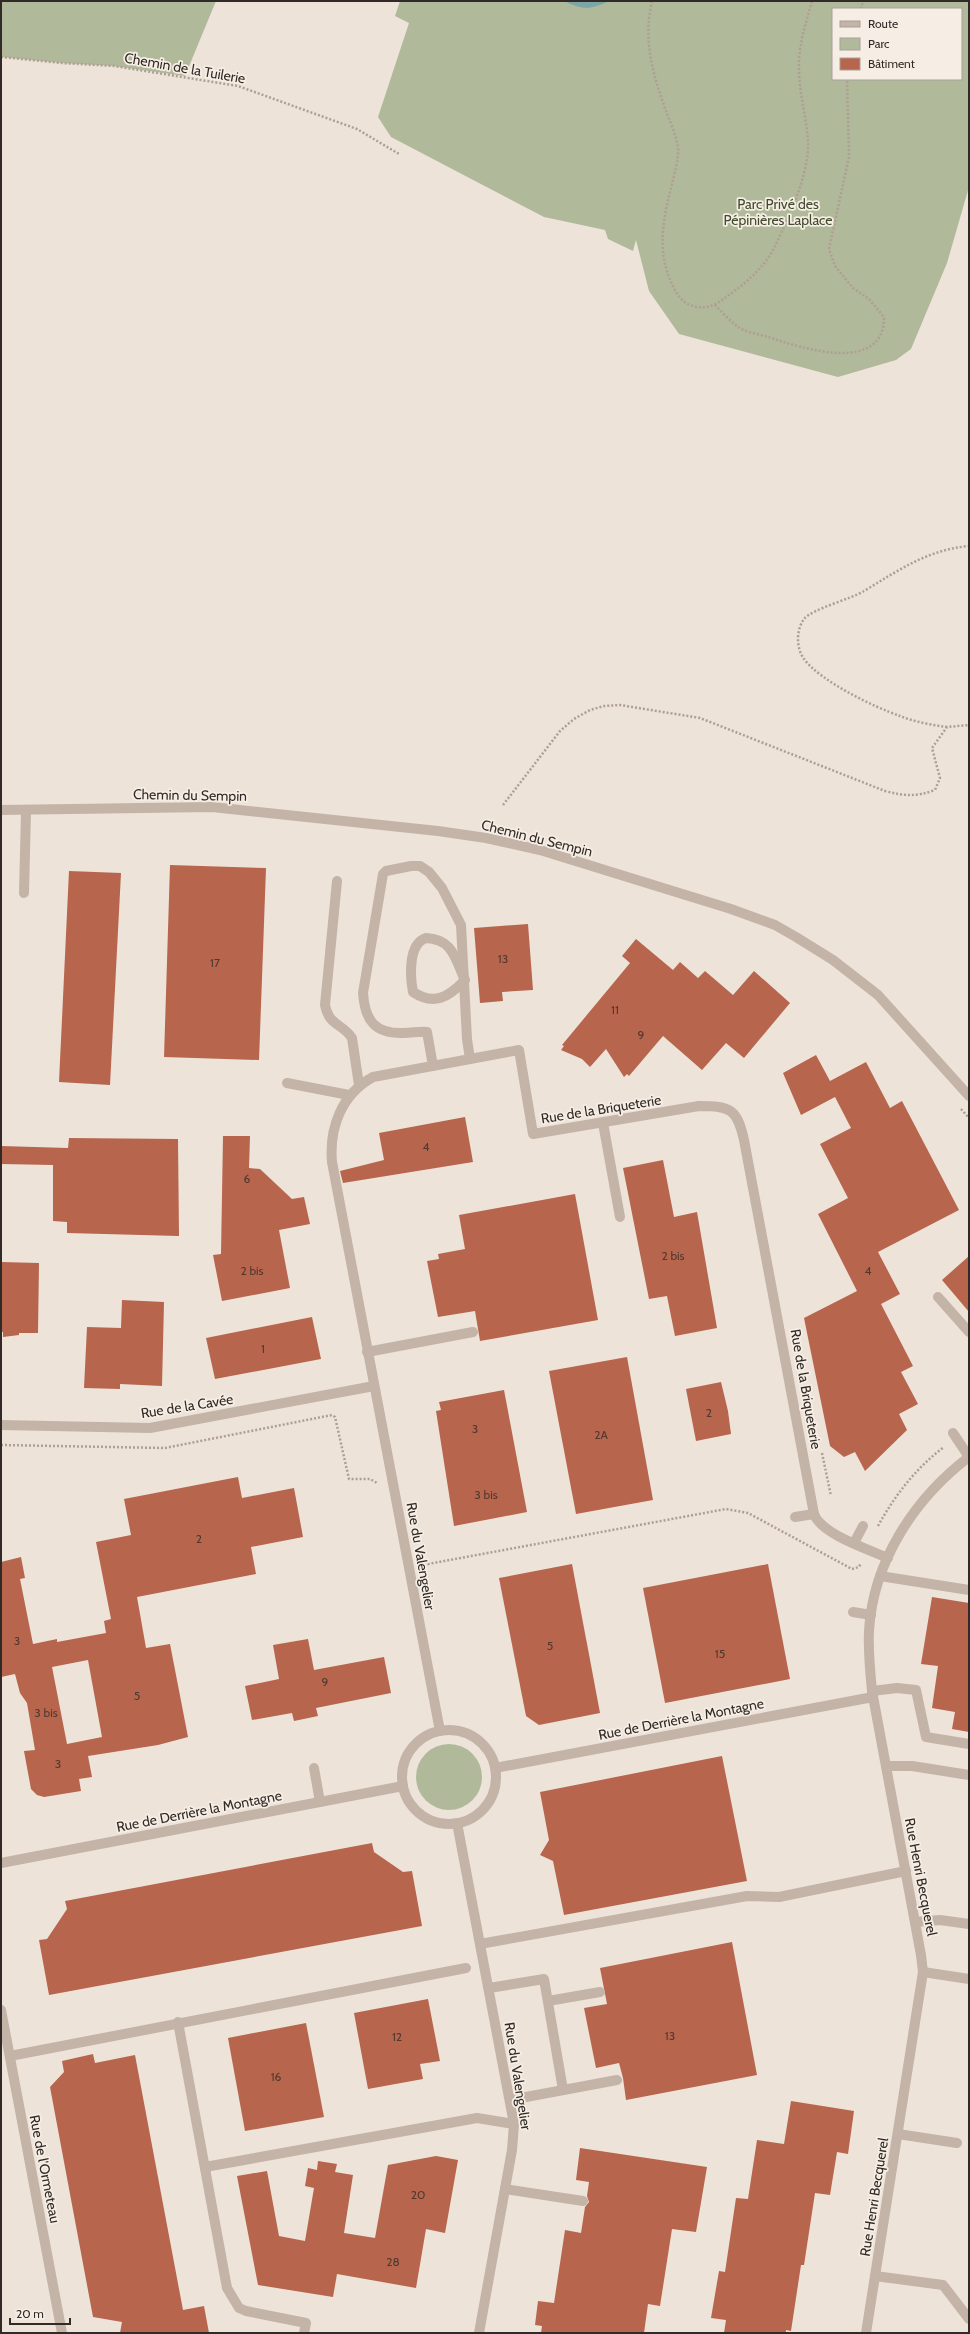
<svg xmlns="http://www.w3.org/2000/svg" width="970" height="2334" font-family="Cabin,sans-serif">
	<rect width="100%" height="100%" fill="#ede3d9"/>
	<!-- green -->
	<g fill="#b0ba9b" fill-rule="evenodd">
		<path d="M1,1H216L185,76L114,66L62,63L1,57Z"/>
		<path d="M400,1H969V187L947,263L911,349L896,360L838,377L679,334L649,291L636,240L633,251L608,239L605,230L544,217L391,137L378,117L409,23L395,16ZM833,9H961V79H833Z"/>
		<circle cx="449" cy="1777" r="33"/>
	</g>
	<!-- water -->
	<path fill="#7ca6a7" d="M564,1H609C591,10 582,10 564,1Z"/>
	<!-- building -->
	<g fill="#b7654d" fill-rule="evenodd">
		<path d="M170,865L266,868L259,1060L164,1057Z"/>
		<path d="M69,871L121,873L110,1085L59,1082Z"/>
		<path d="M528,924L533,990L502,992L503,1001L480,1003L474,928Z"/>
		<path d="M636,939L673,970L680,962L698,978L705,971L733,995L754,971L790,1003L744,1058L726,1043L702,1070L663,1036L629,1076L627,1074L624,1077L606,1049L590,1067L582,1059L561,1050L564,1046L562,1045L630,963L622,956Z"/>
		<path d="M816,1055L830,1081L866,1062L890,1108L902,1101L959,1210L878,1252L900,1294L881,1304L913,1366L901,1372L918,1404L899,1414L907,1430L865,1471L855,1452L844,1457L830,1446L804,1318L857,1291L818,1214L848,1198L820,1144L851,1128L835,1097L801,1115L783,1073Z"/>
		<path d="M465,1117L473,1162L343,1183L340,1171L384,1160L379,1133Z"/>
		<path d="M223,1136H250L249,1168L260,1169L292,1199L304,1197L310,1224L279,1230L290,1288L222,1301L213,1255L221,1254Z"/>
		<path d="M69,1138L178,1139L179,1236L67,1233V1222L53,1221V1165L1,1164V1146L68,1148Z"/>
		<path d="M663,1160L674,1217L697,1212L717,1328L675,1336L667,1296L649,1299L623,1168Z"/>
		<path d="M575,1194L598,1320L480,1341L475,1311L438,1317L427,1261L439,1259L438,1254L465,1249L459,1215Z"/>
		<path d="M969,1256V1312L942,1280Z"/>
		<path d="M1,1262L39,1263L38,1333H19V1335L3,1337V1332H1Z"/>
		<path d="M122,1300L164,1302L162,1386L120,1384V1389L84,1388L87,1327L121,1328Z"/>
		<path d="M312,1317L321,1359L215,1379L206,1338Z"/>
		<path d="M627,1357L653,1500L576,1514L549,1371Z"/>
		<path d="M721,1382L728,1411L731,1434L696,1441L686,1389Z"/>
		<path d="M504,1390L527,1512L454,1526L436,1411L441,1410L439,1402Z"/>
		<path d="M238,1477L242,1498L294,1488L303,1537L251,1547L256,1574L137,1597L146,1648L170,1644L188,1737L158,1745L88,1756L92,1777L79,1779L81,1791L44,1797L37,1795L31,1789L24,1751L35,1750L27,1703L20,1693L15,1674L1,1677V1562L21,1557L25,1578L20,1579L33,1644L57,1639V1642L106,1633L104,1621L111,1619L96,1542L131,1535L124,1499ZM88,1660L102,1737L67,1744L52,1667Z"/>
		<path d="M572,1564L600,1713L539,1725L526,1716L499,1578Z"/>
		<path d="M768,1564L790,1679L665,1703L643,1588Z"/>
		<path d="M932,1597L969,1603V1732L952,1729L955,1712L932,1708L938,1666L921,1664Z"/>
		<path d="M308,1639L314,1670L384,1657L391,1693L316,1708L318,1716L294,1721L292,1713L252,1720L245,1686L279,1679L273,1645Z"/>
		<path d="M722,1756L747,1881L564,1915L553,1861L540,1855L549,1840L540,1792Z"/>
		<path d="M372,1843L374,1852L403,1872L412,1871L422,1926L49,1995L39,1940L47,1939L67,1909L65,1901Z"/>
		<path d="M732,1942L757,2075L626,2100L623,2078L619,2063L596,2068L584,2008L607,2004L600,1968Z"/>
		<path d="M428,1999L440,2061L420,2064L423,2079L368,2089L354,2013Z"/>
		<path d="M306,2023L324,2117L245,2131L228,2038Z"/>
		<path d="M93,2054L95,2063L135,2055L183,2310L204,2306L209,2333H120L122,2322L93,2317L50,2087L64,2072L62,2061Z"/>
		<path d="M791,2101L854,2111L848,2154L837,2152L830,2195L815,2193L804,2265H801L791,2331L786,2330V2333H724L726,2320L711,2318L719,2271L725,2272L736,2198L748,2199L757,2140L784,2144Z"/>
		<path d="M580,2148L707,2167L696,2232L672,2229L660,2306L648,2304L644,2333H541L542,2326L535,2325L538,2301L554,2303L565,2230L581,2233L585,2207L589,2202L587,2196L589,2182L576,2180Z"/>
		<path d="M436,2156L458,2160L445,2233L426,2229L416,2288L337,2274L333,2297L258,2285L237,2176L267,2171L279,2236L305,2241L314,2188L305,2186L308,2168L317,2170L318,2161L337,2164L335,2172L353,2175L344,2233L375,2238L388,2165Z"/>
	</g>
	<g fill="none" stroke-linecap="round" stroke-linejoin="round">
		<!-- path -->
		<g stroke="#af9e91" stroke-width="2.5" stroke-dasharray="2 2" stroke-linecap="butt">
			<path d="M652,1C643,38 652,72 665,108C669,120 676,134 678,147C679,161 674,174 671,188C663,219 657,251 671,282C675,291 680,301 690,305C700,309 709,308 719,302C742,286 764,270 776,244C789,217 809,174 808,143C807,118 799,94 799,68C798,46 806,23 812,1"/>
			<path d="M861,9L863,1"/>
			<path d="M1,57L62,63L114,66L238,86L357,129L399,154"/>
			<path d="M715,305C722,312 729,320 737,326C744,332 759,334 768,337C801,348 884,375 884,317L869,299L853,288L835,266L829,249L849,157L847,79"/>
			<path d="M947,727C932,725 915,722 900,716C874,707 820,681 804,659C796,648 796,630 804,619C812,609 851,599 864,591C899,570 927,550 969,546"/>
			<path d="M503,805L560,731L574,719L590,710L604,706L620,705L700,718L885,791C904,796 916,797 935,790L940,778L932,748L947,727L969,725"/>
			<path d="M961,1109L969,1118"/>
			<path d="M1,1445L165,1448L332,1415L335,1417L349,1479H370L377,1483"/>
			<path d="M822,1453L831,1496"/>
			<path d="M878,1526C895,1495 916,1468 944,1447"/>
			<path d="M424,1562L428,1564L726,1509L748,1513L852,1569L859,1567L861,1563"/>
		</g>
		<!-- minor -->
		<g stroke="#c4b4a7" stroke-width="10">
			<path d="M1,810L212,807L438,831L486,838L540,850L731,909L775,925L796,937L833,960L878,995L969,1096"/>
			<path d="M337,881L325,1005C329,1026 342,1023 352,1038L359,1085"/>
			<path d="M24,893L26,811"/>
			<path d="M426,938C453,939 455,959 465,980C449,997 434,1006 413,992C410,976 408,944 426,938Z"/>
			<path d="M433,1066L427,1032C420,1031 412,1033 404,1033C375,1034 365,1021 363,993L383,874L386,871L411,866H420L429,872L442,888L461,925L467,1039L470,1059"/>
			<path d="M287,1083L349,1095"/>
			<path d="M603,1123L620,1217"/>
			<path d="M938,1297L969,1332"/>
			<path d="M367,1352L473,1332"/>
			<path d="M1,1425L150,1428L374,1386"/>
			<path d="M953,1433L969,1457"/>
			<path d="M795,1517L814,1514"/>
			<path d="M854,1543L863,1526"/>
			<path d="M880,1576L969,1590"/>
			<path d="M853,1612L871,1615"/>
			<path d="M872,1691L897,1688L916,1690L926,1737L969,1744"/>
			<circle cx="449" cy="1777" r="47"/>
			<path d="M440,1731L332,1162C329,1127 342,1094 373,1077L519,1050L533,1134L699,1106C731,1106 737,1109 744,1140L814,1514C821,1534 868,1549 888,1558"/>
			<path d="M886,1766H912L969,1775"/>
			<path d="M314,1768L320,1802"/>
			<path d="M495,1768L873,1697"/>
			<path d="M457,1823L514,2124L512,2150L479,2333"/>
			<path d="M1,1863L403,1786"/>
			<path d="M915,1922L940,1920L969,1924"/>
			<path d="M480,1944L747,1896L779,1897L906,1871"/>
			<path d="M923,1972L969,1979"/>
			<path d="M489,1988L544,1979L563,2090"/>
			<path d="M548,2001L600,1992"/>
			<path d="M1,2010L62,2333"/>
			<path d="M178,2022L227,2288L239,2308L246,2311L306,2323L304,2333"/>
			<path d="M10,2056L466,1968"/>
			<path d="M510,2100L617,2080"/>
			<path d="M898,2134L957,2143"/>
			<path d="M205,2167L477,2118L514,2124"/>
			<path d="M505,2189L583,2201"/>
			<path d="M875,2276L943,2285L969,2319"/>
			<path d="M866,2333L923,1972L921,1955L872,1691C870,1671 868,1651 869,1631C873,1561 915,1498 969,1457"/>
		</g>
	</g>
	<g text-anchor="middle" stroke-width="3.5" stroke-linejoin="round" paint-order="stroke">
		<!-- number labels -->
		<g font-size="12" fill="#523930">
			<text x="503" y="963">13</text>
			<text x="215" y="967">17</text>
			<text x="615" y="1014">11</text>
			<text x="641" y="1039">9</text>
			<text x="426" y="1151">4</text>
			<text x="247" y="1183">6</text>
			<text x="673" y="1260">2 bis</text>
			<text x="252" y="1275">2 bis</text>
			<text x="868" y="1275">4</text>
			<text x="263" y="1353">1</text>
			<text x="709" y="1417">2</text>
			<text x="475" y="1433">3</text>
			<text x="601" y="1439">2A</text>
			<text x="486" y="1499">3 bis</text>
			<text x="199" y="1543">2</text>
			<text x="17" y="1645">3</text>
			<text x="550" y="1650">5</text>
			<text x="720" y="1658">15</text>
			<text x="325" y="1686">9</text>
			<text x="137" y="1700">5</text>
			<text x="46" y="1717">3 bis</text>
			<text x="58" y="1768">3</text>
			<text x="670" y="2040">13</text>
			<text x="397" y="2041">12</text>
			<text x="276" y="2081">16</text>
			<text x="418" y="2199">20</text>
			<text x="393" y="2266">28</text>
		</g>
		<!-- street labels -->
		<g font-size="14" fill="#312a26" stroke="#f6eee5">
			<text transform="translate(185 68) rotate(10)" y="5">Chemin de la Tuilerie</text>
			<text transform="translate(190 795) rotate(1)" y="5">Chemin du Sempin</text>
			<text transform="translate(537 838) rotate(14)" y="5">Chemin du Sempin</text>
			<text transform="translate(601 1109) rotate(-9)" y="5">Rue de la Briqueterie</text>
			<text transform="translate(806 1389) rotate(80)" y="5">Rue de la Briqueterie</text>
			<text transform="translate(187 1406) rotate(-9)" y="5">Rue de la Cavée</text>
			<text transform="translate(421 1556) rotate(80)" y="5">Rue du Valengelier</text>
			<text transform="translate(681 1719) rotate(-11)" y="5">Rue de Derrière la Montagne</text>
			<text transform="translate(199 1811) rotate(-11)" y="5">Rue de Derrière la Montagne</text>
			<text transform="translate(921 1877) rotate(79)" y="5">Rue Henri Becquerel</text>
			<text transform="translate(518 2076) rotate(81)" y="5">Rue du Valengelier</text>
			<text transform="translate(45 2169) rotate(79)" y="5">Rue de l'Ormeteau</text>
			<text transform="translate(874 2197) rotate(-81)" y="5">Rue Henri Becquerel</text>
		</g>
		<!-- park labels -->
		<g font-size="14" fill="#414c2d" stroke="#f6eee5">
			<text x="778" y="209">Parc Privé des<tspan x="778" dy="16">Pépinières Laplace</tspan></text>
		</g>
	</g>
	<!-- border -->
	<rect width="970" height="2334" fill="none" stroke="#312a26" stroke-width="4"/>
	<!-- legend -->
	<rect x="832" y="8" width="130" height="72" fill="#f6eee5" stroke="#a7a099"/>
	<rect x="840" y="21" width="20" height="6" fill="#c4b4a7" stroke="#a7a099"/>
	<text x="868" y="28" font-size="12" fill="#312a26">Route</text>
	<rect x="840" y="38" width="20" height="12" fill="#b0ba9b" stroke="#a7a099"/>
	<text x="868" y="48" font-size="12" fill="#312a26">Parc</text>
	<rect x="840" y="58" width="20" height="12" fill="#b7654d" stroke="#a7a099"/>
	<text x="868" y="68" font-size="12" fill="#312a26">Bâtiment</text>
	<!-- scale -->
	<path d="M10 2318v6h60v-6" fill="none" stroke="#312a26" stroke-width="2"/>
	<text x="16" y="2318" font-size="12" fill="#312a26" stroke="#f6eee5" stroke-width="3" paint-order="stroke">20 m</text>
</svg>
